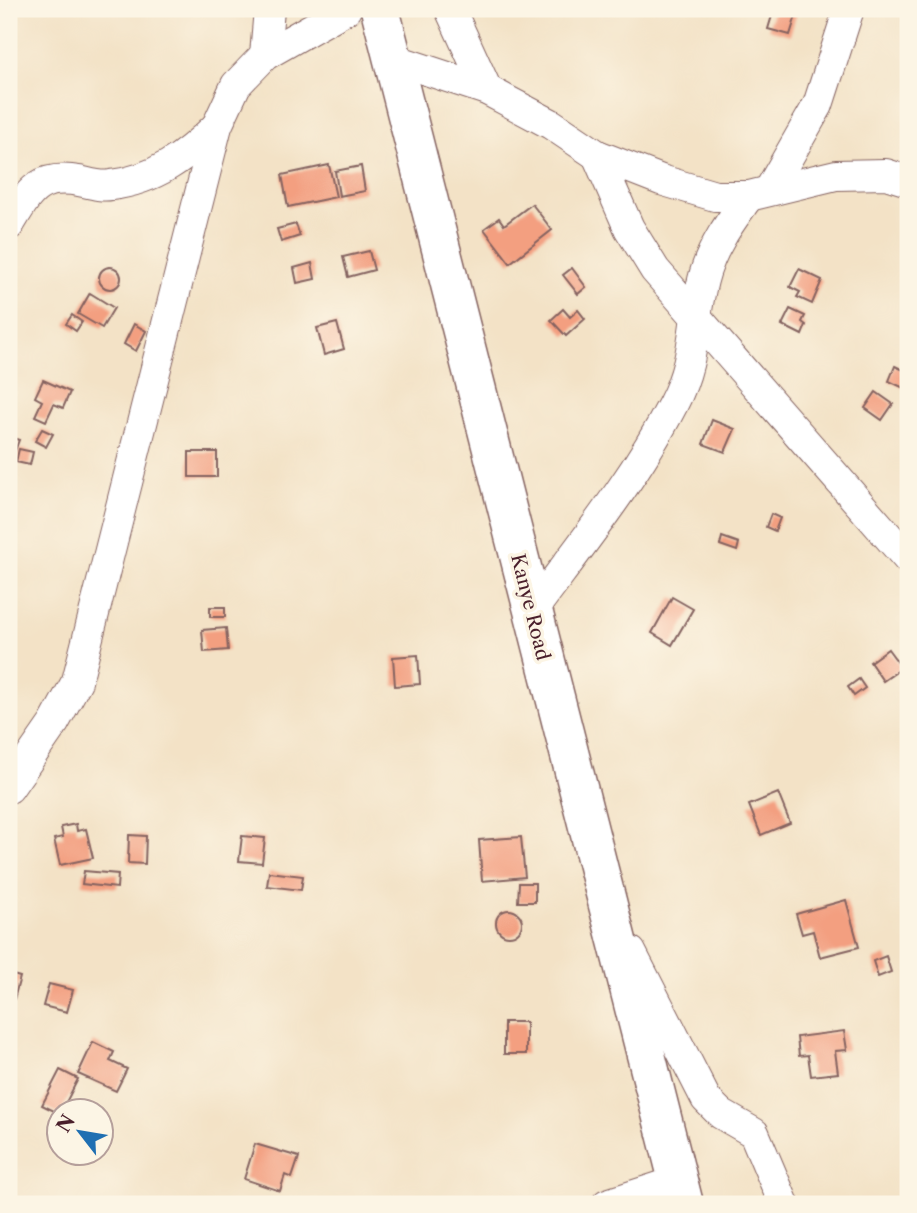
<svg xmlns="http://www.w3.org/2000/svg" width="917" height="1213" font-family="'Libre Caslon Text',serif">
	<rect width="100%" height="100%" fill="#fcf5e5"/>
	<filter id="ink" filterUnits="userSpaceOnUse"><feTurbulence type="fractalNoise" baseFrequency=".0143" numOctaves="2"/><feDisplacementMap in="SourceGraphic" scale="14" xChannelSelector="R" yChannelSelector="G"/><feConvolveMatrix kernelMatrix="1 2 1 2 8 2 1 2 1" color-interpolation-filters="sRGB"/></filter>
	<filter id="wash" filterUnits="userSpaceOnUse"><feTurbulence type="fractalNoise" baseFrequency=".00686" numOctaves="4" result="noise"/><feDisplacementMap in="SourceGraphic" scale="28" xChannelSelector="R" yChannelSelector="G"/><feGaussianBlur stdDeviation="1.57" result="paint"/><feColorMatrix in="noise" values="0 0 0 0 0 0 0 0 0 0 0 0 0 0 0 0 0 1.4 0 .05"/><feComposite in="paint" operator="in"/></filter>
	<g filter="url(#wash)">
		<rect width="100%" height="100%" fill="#f3e2c6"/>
		<g id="blocks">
			<!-- building -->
			<g fill="#f39f80">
				<path d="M774,9H798L790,35L768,29Z"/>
				<path d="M329,165L336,197L288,207L282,175Z"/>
				<path d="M361,166L365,191L339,196L335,171Z"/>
				<path d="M532,204L552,230L510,263L484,229L499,218L504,225Z"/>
				<path d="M296,224L300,236L281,242L277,229Z"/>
				<path d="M369,251L374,270L348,277L343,257Z"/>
				<path d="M312,263L315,279L297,283L294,268Z"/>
				<circle cx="110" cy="278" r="11"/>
				<path d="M572,268L586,287L578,294L563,275Z"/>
				<path d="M799,269L822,280L812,304L797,297L800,292L790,287Z"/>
				<path d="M90,293L114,308L102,328L78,314Z"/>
				<path d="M563,309L570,317L578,310L585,319L566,336L551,320Z"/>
				<path d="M790,309L805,316L802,322L806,325L802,335L782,325Z"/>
				<path d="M72,315L82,322L76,331L66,324Z"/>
				<path d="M337,323L344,349L324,355L317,328Z"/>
				<path d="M134,324L146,331L136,351L124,344Z"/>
				<path d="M895,366L908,372L906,389L889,381Z"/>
				<path d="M43,380L70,392L63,408L54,404L46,421L35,416L42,401L35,397Z"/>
				<path d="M876,392L893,404L882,420L865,408Z"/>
				<path d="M712,420L735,429L725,452L703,444Z"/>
				<path d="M42,429L53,434L46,447L35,441Z"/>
				<path d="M9,437L19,440L9,467Z"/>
				<path d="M19,449L33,452L30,465L16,462Z"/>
				<rect x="189" y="452" width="28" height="25"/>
				<path d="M771,514L780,518L775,531L766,527Z"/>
				<path d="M722,537L739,543L737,551L720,545Z"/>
				<path d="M672,597L693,609L672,645L652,633Z"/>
				<rect x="210" y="607" width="15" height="10"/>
				<path d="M226,628L228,650L204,652L202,630Z"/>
				<path d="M888,649L902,668L883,681L870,662Z"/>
				<path d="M418,655L420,684L395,686L393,657Z"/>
				<path d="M859,679L865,688L854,696L848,687Z"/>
				<path d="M778,793L790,823L761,835L749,805Z"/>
				<path d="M76,824L77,831L86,829L93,858L60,865L54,839L63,837L61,827Z"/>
				<path d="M129,835L146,836L145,864L128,863Z"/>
				<path d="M242,836L265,838L262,863L239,861Z"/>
				<path d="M521,837L525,877L482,881L479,840Z"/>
				<path d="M84,871L118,874L117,888L82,884Z"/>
				<path d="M269,872L303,876L301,890L267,886Z"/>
				<path d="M519,883H535V902H518Z"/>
				<path d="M846,900L859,947L820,957L813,931L802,934L796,914Z"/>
				<circle cx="509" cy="923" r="13"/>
				<path d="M886,956L891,972L878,977L873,961Z"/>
				<path d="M9,974L20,977L10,1014H9Z"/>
				<path d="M49,984L73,990L67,1012L43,1006Z"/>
				<rect x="504" y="1022" width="22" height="32"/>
				<path d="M844,1031L847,1050L835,1051L838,1073L811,1076L808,1055L799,1056L797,1037Z"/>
				<path d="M93,1042L114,1052L110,1061L127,1069L116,1091L78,1074Z"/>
				<path d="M60,1070L78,1079L60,1114L42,1105Z"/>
				<path d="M255,1144L299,1157L292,1178L285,1175L280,1191L244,1179Z"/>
			</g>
		</g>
	</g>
	<g filter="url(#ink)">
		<use href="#blocks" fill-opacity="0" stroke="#856361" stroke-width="2"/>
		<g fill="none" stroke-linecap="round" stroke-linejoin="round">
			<defs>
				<g id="minor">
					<path d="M450,9L487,90"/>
					<path d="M265,55L269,9"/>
					<path d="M393,59L487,90L551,124L597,155L661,180L715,196H749L836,175L886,174L908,181"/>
					<path d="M597,155L629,228L655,270L908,559"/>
					<path d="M770,189L818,105L849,9"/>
					<path d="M9,225C29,192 37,174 79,181C89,183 101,187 111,185C155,180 186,156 217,126"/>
					<path d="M532,611C581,545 635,478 673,404C697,358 691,326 703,280C711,248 730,222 749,196"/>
					<path d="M9,788L54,723L77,681L217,126L236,85L265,55L346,9"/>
					<path d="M631,952L706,1099L721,1114L754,1133L784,1204"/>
					<path d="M607,1204L678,1181"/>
				</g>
				<path id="major" d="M380,9L684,1204"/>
			</defs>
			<!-- minor casing -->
			<use href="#minor" stroke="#856361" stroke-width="32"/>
			<!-- major casing -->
			<use href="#major" stroke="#856361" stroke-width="41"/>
			<!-- minor -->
			<use href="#minor" stroke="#fff" stroke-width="30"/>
			<!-- major -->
			<use href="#major" stroke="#fff" stroke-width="38"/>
		</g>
	</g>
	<g text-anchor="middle" stroke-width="7" stroke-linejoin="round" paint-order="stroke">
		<!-- street labels -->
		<g font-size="19" fill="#4a1f2b" stroke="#fcf5e5">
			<text transform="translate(531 607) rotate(76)" y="7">Kanye Road</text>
		</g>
	</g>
	<!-- margin -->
	<rect width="917" height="1213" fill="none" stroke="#fcf5e5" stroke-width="35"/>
	<!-- north arrow -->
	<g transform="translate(80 1132) rotate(301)"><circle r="33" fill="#fcf5e5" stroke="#b59f9b" stroke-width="2"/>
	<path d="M0-5L12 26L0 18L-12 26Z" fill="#1f6fb2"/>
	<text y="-10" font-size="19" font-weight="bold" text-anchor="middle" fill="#4a1f2b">N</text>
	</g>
</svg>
